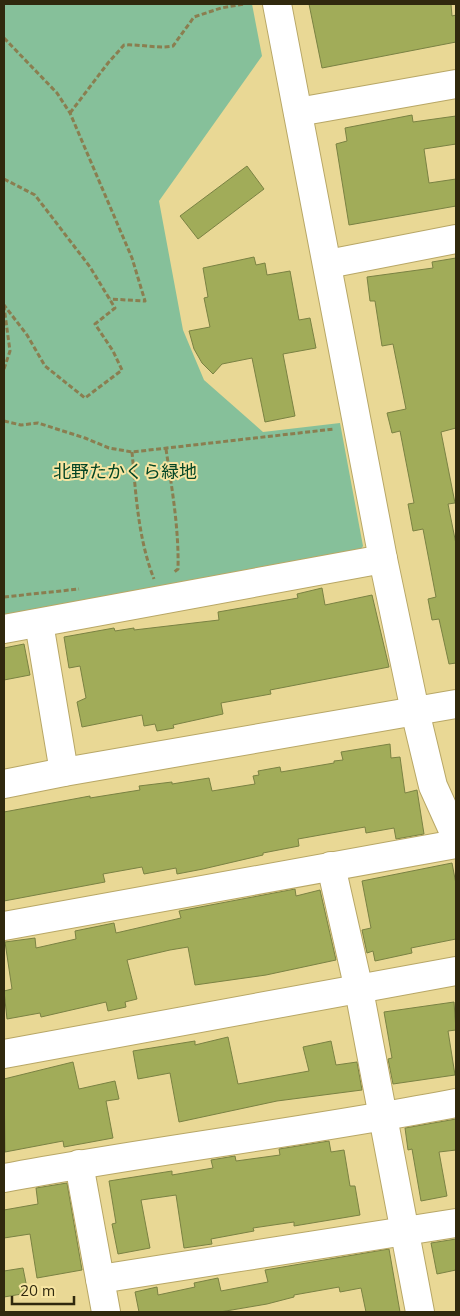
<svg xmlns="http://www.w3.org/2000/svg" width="460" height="1316" font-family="Mulish,'Noto Sans JP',sans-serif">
	<rect width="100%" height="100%" fill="#e9d895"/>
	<!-- green -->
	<path fill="#86c09a" d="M4,4H252L262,56L159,201L183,330L204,380L263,432L340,423L363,546L358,554L4,616Z"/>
	<!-- building -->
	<g fill="#a1ac59" stroke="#7a8243">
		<path d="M309,4H451L452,16L456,15V42L322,68Z"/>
		<path d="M412,115L413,122L456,116V144L424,149L429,183L456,179V206L349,225L336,144L347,141L345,128Z"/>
		<path d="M247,166L264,189L198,239L180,216Z"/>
		<path d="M254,257L256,265L265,263L267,275L290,271L299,320L310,318L316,348L283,354L295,416L265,422L252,358L222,364L213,374L202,363L194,349L189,331L210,327L204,298L208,297L203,268Z"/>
		<path d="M456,258V428L441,432L455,503L448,504L456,544V663L449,664L439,619L432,620L428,599L436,597L423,529L413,531L408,504L414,503L400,431L392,433L387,413L406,409L393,344L382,346L375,301H370L367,277L433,268L432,262Z"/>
		<path d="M322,588L325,605L372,595L389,667L270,690L271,694L221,703L223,714L173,725L174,728L157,731L155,724L144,726L142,715L82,727L77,702L86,698L80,666L69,668L64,637L114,628L115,631L134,628V630L219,620L218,612L298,598L297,594Z"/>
		<path d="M24,644L30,675L4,680V648Z"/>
		<path d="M390,744L391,758L400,757L405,793L417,790L424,834L396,839L394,828L366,833L365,827L298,839L299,846L263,853V855L203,869L177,874L176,868L144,874L142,867L103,874L105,882L4,901V812L90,796V798L140,790L139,786L172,782V784L209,778L212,791L255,784L253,776L259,775L258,771L280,767L281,772L334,763V761L343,760L341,752Z"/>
		<path d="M452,863L456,884V939L411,948L412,953L375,961L373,951L367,953L362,930L371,928L362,881Z"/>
		<path d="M295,889L296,896L320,890L336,960L266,975L195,985L188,947L170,950L127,960L137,999L125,1002L126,1007L108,1011L106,1002L41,1017L40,1013L7,1019L4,991L12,989L5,942L35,938L36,948L76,939L75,931L114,923L116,933L181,918L179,911Z"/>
		<path d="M454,1002L456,1030L448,1031L455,1075L393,1084L388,1059L392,1058L384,1012Z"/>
		<path d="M228,1037L238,1084L309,1071L303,1047L331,1041L336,1065L357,1062L362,1090L277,1101L179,1122L170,1073L138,1079L133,1051L195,1041V1045Z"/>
		<path d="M73,1062L79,1089L115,1081L119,1099L106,1101L113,1138L64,1147L63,1141L5,1152L4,1079Z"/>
		<path d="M456,1119V1150L439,1152L447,1196L421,1201L412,1149L408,1150L405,1128Z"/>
		<path d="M329,1141L331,1152L344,1150L350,1186H355L360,1215L294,1226V1222L253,1228L254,1231L211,1239L212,1244L184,1248L176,1195L141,1200L150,1248L118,1254L112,1224L116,1223L109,1181L172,1171V1175L213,1168L211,1160L235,1156L236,1161L280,1155L279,1149Z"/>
		<path d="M67,1183L82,1270L37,1278L30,1234L4,1238V1210L38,1204L36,1188Z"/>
		<path d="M456,1239V1270L437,1274L431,1243Z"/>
		<path d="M389,1249L400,1312H366L361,1288L340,1292L339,1287L294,1295V1297L267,1304L220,1312H139L135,1292L157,1287L158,1295L195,1287L194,1283L218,1278L221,1291L268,1282L265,1270Z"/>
		<path d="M23,1268L28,1293L4,1297V1271Z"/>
	</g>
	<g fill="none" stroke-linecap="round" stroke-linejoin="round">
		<defs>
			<g id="minor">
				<path d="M277,4L383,559L415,711L433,786L456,837"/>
				<path d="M298,112L456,84"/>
				<path d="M328,264L456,239"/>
				<path d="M39,623L64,772"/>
				<path d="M4,629L383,559"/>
				<path d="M4,784L64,772L456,704"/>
				<path d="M331,866L359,990L420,1312"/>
				<path d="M4,926L456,844"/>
				<path d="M4,1054L456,971"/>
				<path d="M79,1164L106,1312"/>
				<path d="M4,1178C154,1150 306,1132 456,1103"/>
				<path d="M100,1279L456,1223"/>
			</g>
		</defs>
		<!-- minor casing -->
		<use href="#minor" stroke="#b8a766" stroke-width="30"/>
		<!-- path -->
		<g stroke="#8a7e50" stroke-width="3" stroke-dasharray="5 2.5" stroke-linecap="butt">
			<path d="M4,38L57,93L70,113L132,258L145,301L110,299"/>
			<path d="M70,113L108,63L124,45C141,44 157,49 173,46L194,17L221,8L244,4"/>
			<path d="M4,179L35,195L90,267L115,308L95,324L113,351L122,370L85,398L45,366L27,335L4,305"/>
			<path d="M4,369L10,351L4,307"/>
			<path d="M4,421L21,425L38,423L85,438L109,448L132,452L334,429"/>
			<path d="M166,449C172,489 179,529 178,569L173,573"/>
			<path d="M132,452C136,495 138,538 154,579"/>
			<path d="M4,597L79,589"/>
		</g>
		<!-- minor -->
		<use href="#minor" stroke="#fff" stroke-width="28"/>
	</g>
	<g text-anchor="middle" stroke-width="4" stroke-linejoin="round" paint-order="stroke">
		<!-- park labels -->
		<g font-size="18" fill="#034525" stroke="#f7e5a2">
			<text x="125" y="478">北野たかくら緑地</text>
		</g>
	</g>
	<!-- border -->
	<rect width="460" height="1316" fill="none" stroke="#30290e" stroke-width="10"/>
	<!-- scale -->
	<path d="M12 1296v8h62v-8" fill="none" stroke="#30290e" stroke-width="2.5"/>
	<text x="20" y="1296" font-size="15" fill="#30290e" stroke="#f7e5a2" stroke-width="4" paint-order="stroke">20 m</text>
</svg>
